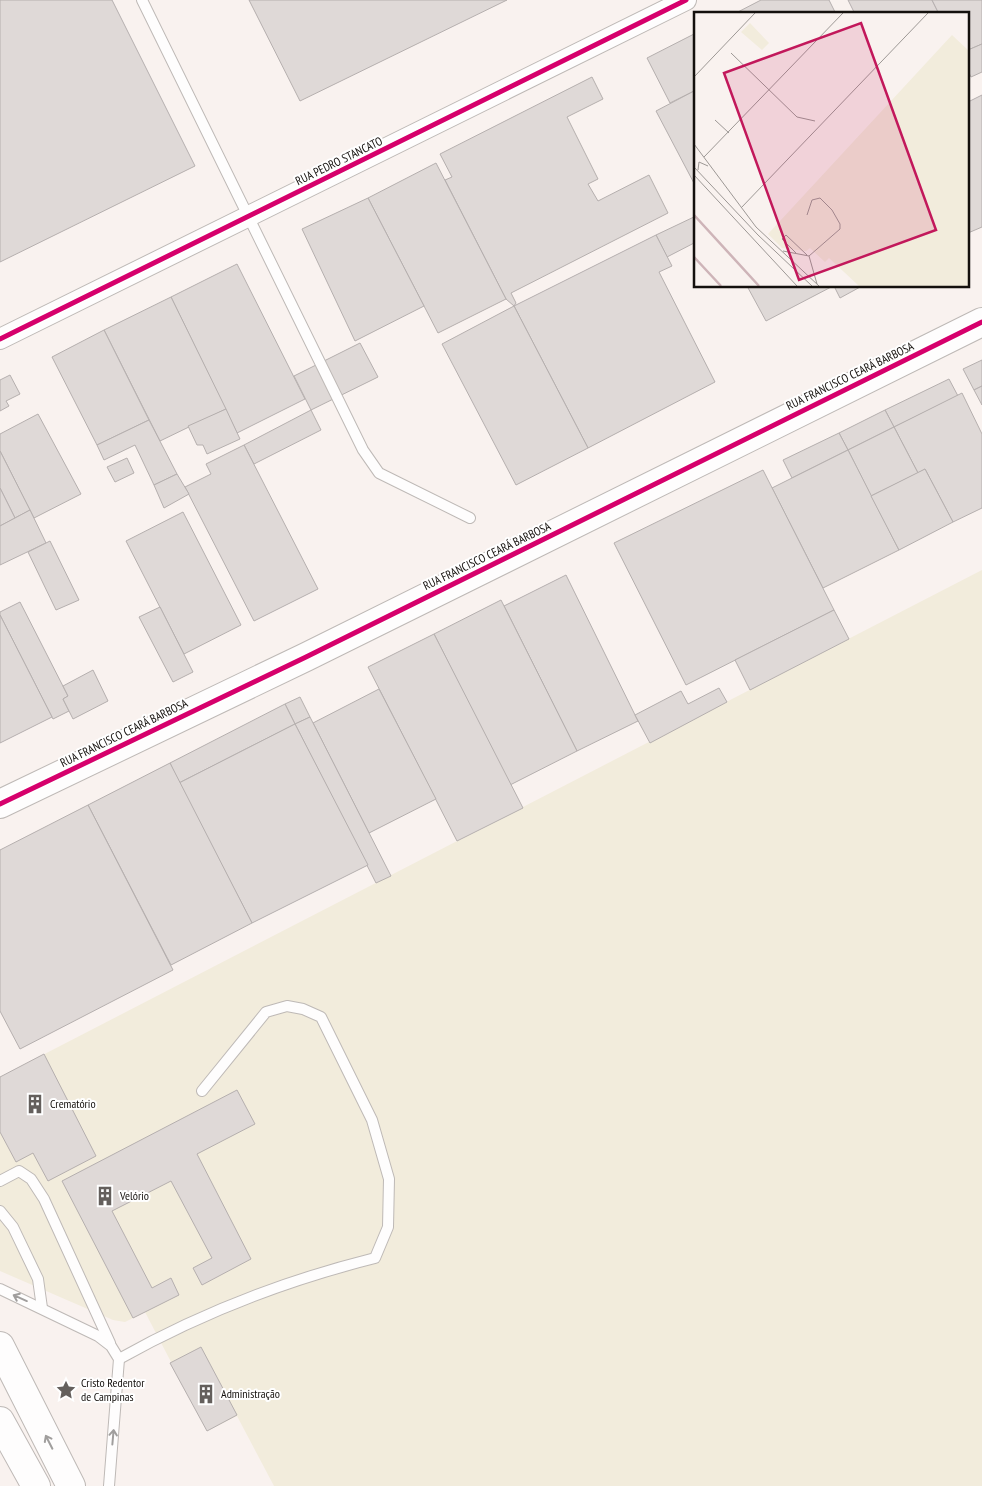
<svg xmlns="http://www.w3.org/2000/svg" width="982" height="1486" font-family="'PT Sans Narrow',sans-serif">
	<rect width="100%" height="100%" fill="#f9f2ef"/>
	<!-- green -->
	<path fill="#f2ecdc" d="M982,570V1486H274L237,1416L207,1431L145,1312L125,1322L113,1320L0,1271V1077Z"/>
	<!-- building -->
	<g fill="#dfd9d7" stroke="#b5afae">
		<path d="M0,0H112L195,166L0,262Z"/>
		<path d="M249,0H507L300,101Z"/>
		<path d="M761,0H829L836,14H734Z"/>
		<path d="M848,0H932L939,14H855Z"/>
		<path d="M932,0H982V44L968,50V14H939Z"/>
		<path d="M696,33V90L670,103L647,58Z"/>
		<path d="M982,44V72L971,77L968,71V50Z"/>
		<path d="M592,77L603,99L567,117L598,179L588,184L598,201L649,175L668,213L511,293L516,303L514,306L506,299L445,180L452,177L440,154Z"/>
		<path d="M696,90V187L656,111Z"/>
		<path d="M982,95V227L968,233V102Z"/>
		<path d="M436,163L506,299L438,333L368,198Z"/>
		<path d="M368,198L424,306L355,341L302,229Z"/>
		<path d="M696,216V242L667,257L656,235Z"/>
		<path d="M656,235L672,266L659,272L715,382L588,448L514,306Z"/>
		<path d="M237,264L305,399L237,433L171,297Z"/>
		<path d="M747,286H833L766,321Z"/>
		<path d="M834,286H862L840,298Z"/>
		<path d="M171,297L226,409L160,441L104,330Z"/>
		<path d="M514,306L588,448L516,485L442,344Z"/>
		<path d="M104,330L149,420L97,445L52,357Z"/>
		<path d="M360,343L378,377L311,410L294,376Z"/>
		<path d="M982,360V386L974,390L963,369Z"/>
		<path d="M10,375L20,394L6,401L9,406L0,411V380Z"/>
		<path d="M949,379L958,396L894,427L885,410Z"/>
		<path d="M982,386V405L974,390Z"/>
		<path d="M962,393L982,434V508L953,522L925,469L918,473L894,427Z"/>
		<path d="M226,409L240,439L207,454L203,445H197L188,426Z"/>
		<path d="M311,410L321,430L254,464L244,445Z"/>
		<path d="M885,410L894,427L848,450L839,433Z"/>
		<path d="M38,414L81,494L34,518L0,451V434Z"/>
		<path d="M149,420L177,474L154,485L135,445L104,460L97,445Z"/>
		<path d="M894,427L918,473L871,496L848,450Z"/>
		<path d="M839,433L848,450L792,478L783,460Z"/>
		<path d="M244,445L318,589L254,621L185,487L211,474L206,464Z"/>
		<path d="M848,450L899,550L823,588L772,488Z"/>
		<path d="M0,451L30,510L15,518L0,488Z"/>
		<path d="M127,458L134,473L115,482L107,467Z"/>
		<path d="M925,469L953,522L899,550L871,496Z"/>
		<path d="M763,470L834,610L686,685L614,543Z"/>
		<path d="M177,474L189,494L164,508L154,485Z"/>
		<path d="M0,488L15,518L0,526Z"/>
		<path d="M30,510L46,543L0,565V526Z"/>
		<path d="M183,512L241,625L184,654L126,541Z"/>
		<path d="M50,541L79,600L56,610L28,552Z"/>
		<path d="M566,575L638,721L577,751L504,606Z"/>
		<path d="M501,600L577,751L510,785L434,634Z"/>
		<path d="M20,602L68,696L63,699L69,711L53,719L0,615V612Z"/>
		<path d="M160,607L193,672L173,682L139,617Z"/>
		<path d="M834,610L849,639L750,690L735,660Z"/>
		<path d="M0,615L52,717L0,743Z"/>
		<path d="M434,634L523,808L457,841L368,667Z"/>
		<path d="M93,670L108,701L73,719L63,699L68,696L63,686Z"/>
		<path d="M719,688L727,702L650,743L635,715L681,691L688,704Z"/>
		<path d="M379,689L436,799L369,833L313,723Z"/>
		<path d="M300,697L310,717L295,724L285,704Z"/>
		<path d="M285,704L295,724L179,783L170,763Z"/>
		<path d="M310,717L391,876L376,883L295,724Z"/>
		<path d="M295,724L368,865L252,923L179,783Z"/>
		<path d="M170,763L252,923L171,965L88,805Z"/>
		<path d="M88,805L173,970L20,1049L0,1011V850Z"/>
		<path d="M44,1054L96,1156L48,1181L33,1153L16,1162L0,1132V1077Z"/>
		<path d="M237,1090L255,1124L197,1154L251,1259L202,1285L193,1268L212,1258L171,1181L112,1211L152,1288L171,1278L179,1295L133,1318L62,1181Z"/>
		<path d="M201,1347L237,1415L207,1431L170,1363Z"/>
	</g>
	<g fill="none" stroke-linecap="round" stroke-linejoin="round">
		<defs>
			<g id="lane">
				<path d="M142,0L363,450L379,473L470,518"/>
				<path d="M0,1181L19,1171L31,1179L44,1199L110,1343"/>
				<path d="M0,1211L13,1227L38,1279L42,1308"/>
				<path d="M0,1289L98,1336L111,1346L119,1359L109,1486"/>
				<path d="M119,1359C199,1314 287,1280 375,1258L388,1227L389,1179L372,1120L321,1017L303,1009L287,1006L266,1012L202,1091"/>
			</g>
			<path id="street" d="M0,339L686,0"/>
			<path id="secondary" d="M0,804L306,657L982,322"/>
			<g id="primary">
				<path d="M0,1346L71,1486"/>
				<path d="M0,1421L36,1486"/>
			</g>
		</defs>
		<!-- lane casing -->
		<use href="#lane" stroke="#beb9b6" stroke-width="12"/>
		<!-- street casing -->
		<use href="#street" stroke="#beb9b6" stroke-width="22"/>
		<!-- secondary casing -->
		<use href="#secondary" stroke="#beb9b6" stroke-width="30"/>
		<!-- primary casing -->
		<use href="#primary" stroke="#beb9b6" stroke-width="30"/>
		<!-- lane -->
		<use href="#lane" stroke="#fefdfd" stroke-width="10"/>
		<!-- street -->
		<use href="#street" stroke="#fefdfd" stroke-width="20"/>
		<!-- secondary -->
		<use href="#secondary" stroke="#fefdfd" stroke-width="28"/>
		<!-- primary -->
		<use href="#primary" stroke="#fefdfd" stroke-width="28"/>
		<defs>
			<g id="cycleway">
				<path d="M0,339L686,0"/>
				<path d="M0,804L306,657L982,322"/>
			</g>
		</defs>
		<!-- cycleway casing -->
		<use href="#cycleway" stroke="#fff" stroke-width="8"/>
		<!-- cycleway -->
		<use href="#cycleway" stroke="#d6006c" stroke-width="5"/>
	</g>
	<!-- one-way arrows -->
	<defs><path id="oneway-shaft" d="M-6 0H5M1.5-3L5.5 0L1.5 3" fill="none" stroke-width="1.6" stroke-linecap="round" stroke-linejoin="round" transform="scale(1.25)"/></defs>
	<g stroke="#a09e9d">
		<use href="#oneway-shaft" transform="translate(20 1298) rotate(-156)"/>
		<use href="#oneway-shaft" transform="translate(113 1437) rotate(-85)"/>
		<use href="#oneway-shaft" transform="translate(49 1442) rotate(-117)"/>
	</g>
	<!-- icons -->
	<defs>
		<symbol id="building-bare" viewBox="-9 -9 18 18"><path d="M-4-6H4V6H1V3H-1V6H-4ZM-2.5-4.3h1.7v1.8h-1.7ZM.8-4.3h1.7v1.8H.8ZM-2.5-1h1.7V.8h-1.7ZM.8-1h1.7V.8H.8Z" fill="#645f5c" stroke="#fff" stroke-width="2.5" paint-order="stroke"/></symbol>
		<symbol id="sight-bare" viewBox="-9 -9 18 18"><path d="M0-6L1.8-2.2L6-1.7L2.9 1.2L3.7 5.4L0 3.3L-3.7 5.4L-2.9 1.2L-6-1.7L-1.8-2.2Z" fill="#645f5c" stroke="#fff" stroke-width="2.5" paint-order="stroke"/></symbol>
	</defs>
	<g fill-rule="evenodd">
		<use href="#building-bare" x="21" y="1090" width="28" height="28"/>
		<use href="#building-bare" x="91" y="1182" width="28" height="28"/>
		<use href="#sight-bare" x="52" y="1376" width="28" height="28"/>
		<use href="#building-bare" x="192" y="1380" width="28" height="28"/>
	</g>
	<g text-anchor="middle" stroke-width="4" stroke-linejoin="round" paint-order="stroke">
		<!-- street labels -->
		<g font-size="12" fill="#14100d" stroke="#fff">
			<text transform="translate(339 161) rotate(-26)" y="4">RUA PEDRO STANCATO</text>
			<text transform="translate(850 376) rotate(-26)" y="4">RUA FRANCISCO CEARÁ BARBOSA</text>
			<text transform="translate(487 556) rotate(-26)" y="4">RUA FRANCISCO CEARÁ BARBOSA</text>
			<text transform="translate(124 733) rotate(-26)" y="4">RUA FRANCISCO CEARÁ BARBOSA</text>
		</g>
		<!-- poi labels -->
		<g font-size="12" fill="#14100d" stroke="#fff" text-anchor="start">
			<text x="50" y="1108">Crematório</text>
			<text x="120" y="1200">Velório</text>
			<text x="81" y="1387">Cristo Redentor<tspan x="81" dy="14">de Campinas</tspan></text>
			<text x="221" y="1398">Administração</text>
		</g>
	</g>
	<!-- overview -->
	<g transform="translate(694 12)">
		<rect width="275" height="275" fill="#f9f2ef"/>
		<path d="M56,11L75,31L68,38L47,20ZM258,23L275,39V274H165L135,246L131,250L116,236L112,239L88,236L74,222Z" fill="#f2ecdc"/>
		<path fill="none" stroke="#ceb4b8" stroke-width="2.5" d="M0,203L65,274M0,245L27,274"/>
		<path fill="none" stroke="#9d9895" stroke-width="1" d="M37,41L103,105L121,109M0,65L61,1M21,108L35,121M0,132L62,215L125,274M10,145L149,1M0,155L64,223L118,274M4,158L5,150L14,154M0,163L103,274M47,196L234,1M113,203L118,188L126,186L138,198L146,212V217L115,244M89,239L115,244L123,272M102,241L88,227L92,223L113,243"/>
		<path fill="#c2185b" fill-opacity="0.15" stroke="#c2185b" stroke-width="2.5" d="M167,11L242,218L105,268L30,61Z"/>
		<rect width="275" height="275" fill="none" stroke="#14100d" stroke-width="2.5"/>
	</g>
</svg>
